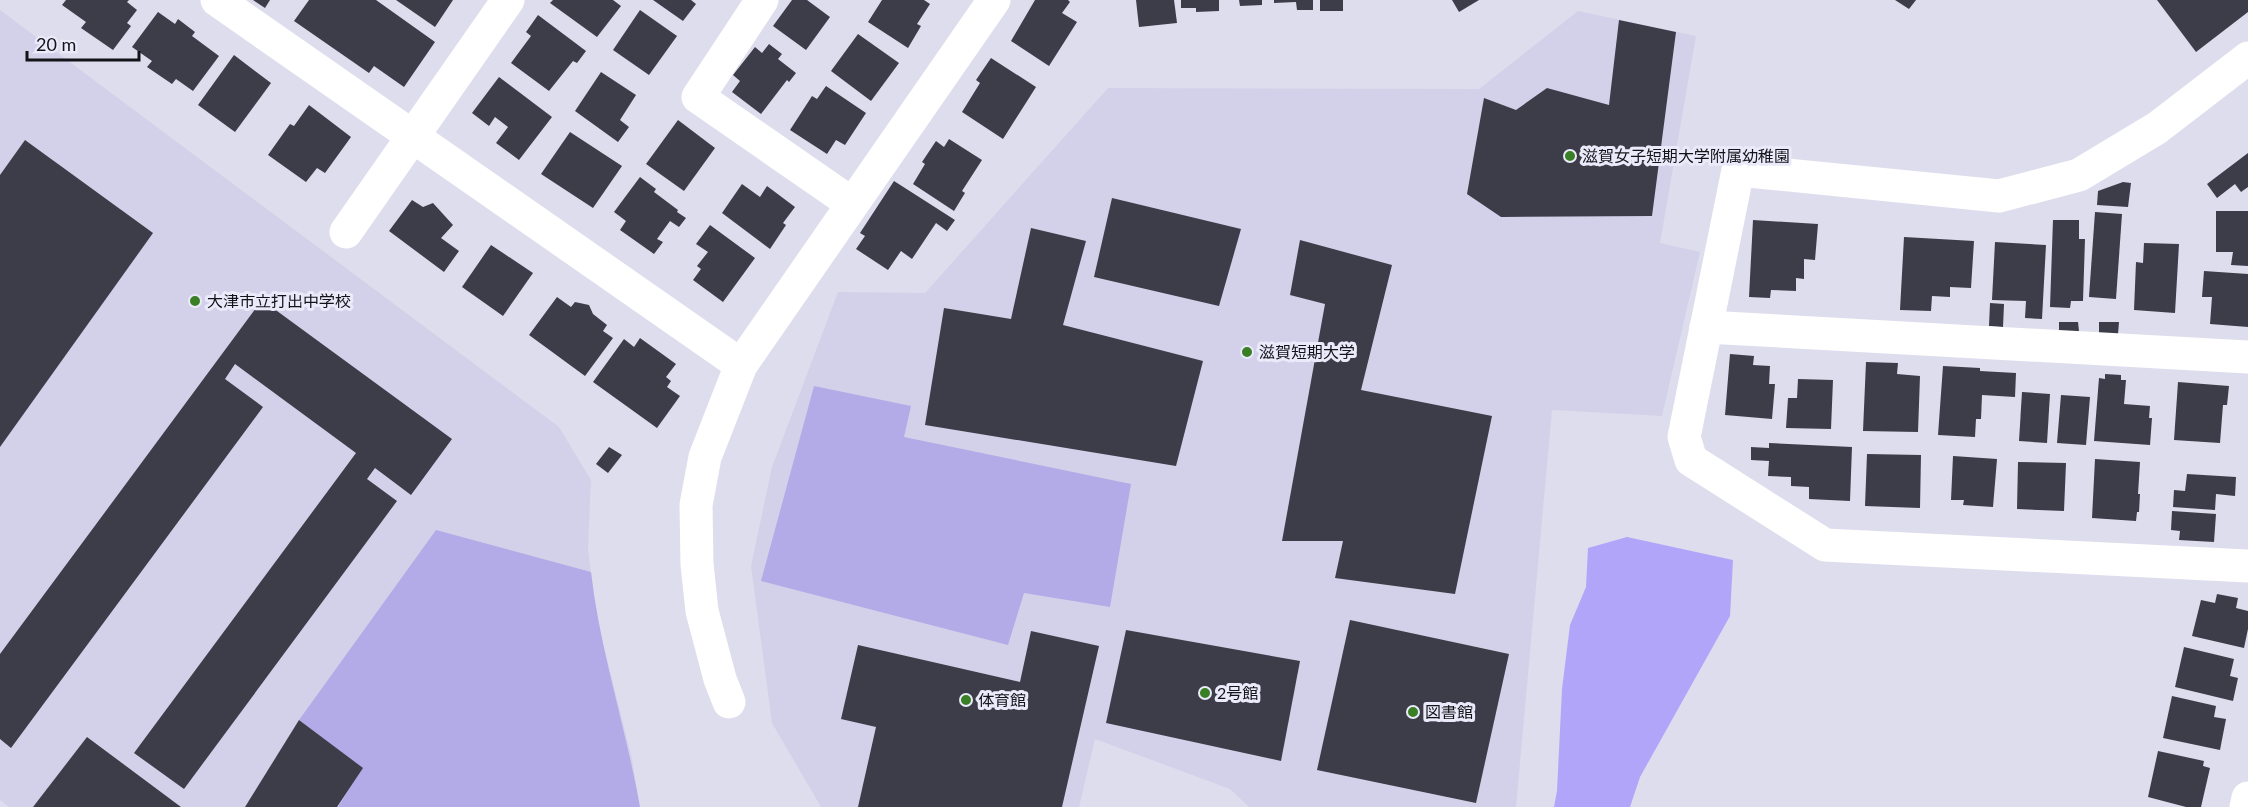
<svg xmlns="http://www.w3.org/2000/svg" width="2248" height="807" font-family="Lato,'Noto Sans JP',sans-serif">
	<rect width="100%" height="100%" fill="#dedded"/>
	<!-- built -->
	<g fill="#d3d1e9">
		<path d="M0,10L559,427L591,480L588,549L596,615L632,759L640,807H9L0,800Z"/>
		<path d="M1578,11L1696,36L1660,243L1700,252L1662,416L1552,410L1516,807H1249L1230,789L1095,739L1079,807H821L772,723L751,566L772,467L838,292L925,293L1108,88L1479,89Z"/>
	</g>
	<!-- green -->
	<g fill="#b2abe7">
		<path d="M814,386L911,406L904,437L1131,484L1110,607L1024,593L1008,645L761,581Z"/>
		<path d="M436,530L591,572C600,651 626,728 640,807H338L362,768L299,720Z"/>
	</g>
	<!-- water -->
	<path fill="#b1a5fa" d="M1627,537L1733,560L1730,616L1640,777L1630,807H1554L1557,791L1562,689L1570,625L1586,587L1588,548Z"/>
	<!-- building -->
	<g fill="#3d3c49">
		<path d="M66,0H129L127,2L137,10L127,23L131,26L113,50L81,28L86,22L62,5Z"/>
		<path d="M253,0H270L265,8Z"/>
		<path d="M309,0H376L435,42L404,87L374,66L369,73L294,21Z"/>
		<path d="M396,0H453L435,27Z"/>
		<path d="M553,0H613L621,6L597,37L550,3Z"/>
		<path d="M653,0H691L696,4L683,21Z"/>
		<path d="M792,0H807L830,17L806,50L773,26Z"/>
		<path d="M882,0H924L930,4L917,24L921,26L908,48L868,22Z"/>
		<path d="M1035,0H1068L1070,2L1062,13L1077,22L1049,66L1011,41Z"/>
		<path d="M1136,0H1174L1177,23L1139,27Z"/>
		<path d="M1181,0H1219V11L1196,12V8H1181Z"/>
		<path d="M1239,0H1262V5L1240,6Z"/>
		<path d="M1274,0H1313V10H1297L1296,2L1274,3Z"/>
		<rect x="1320" y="0" width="23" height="11"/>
		<path d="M1452,0H1479L1459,12Z"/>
		<path d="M1895,0H1916L1909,9Z"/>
		<path d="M2157,0H2248V12L2196,52Z"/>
		<path d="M640,10L677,36L649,75L613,50Z"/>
		<path d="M158,12L175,24L178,19L195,32L192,36L219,56L193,91L176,79L172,84L147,67L152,61L132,47Z"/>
		<path d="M538,15L586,51L577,63L573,61L549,91L511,63L531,36L526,32Z"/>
		<path d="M1619,20L1676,32L1652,216L1501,217L1467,194L1484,98L1516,110L1547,88L1609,105Z"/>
		<path d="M858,34L899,63L871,101L831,71Z"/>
		<path d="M769,44L782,54L778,59L796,73L789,82L787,80L761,114L732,92L740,81L733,75L755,47L762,53Z"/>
		<path d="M234,55L271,83L235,132L198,105Z"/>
		<path d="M991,58L1036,87L1003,139L962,112L980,83L976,80Z"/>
		<path d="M601,72L636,95L620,120L629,127L618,142L575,111Z"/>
		<path d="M499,77L552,117L519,160L496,143L508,127L495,117L489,126L472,113Z"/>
		<path d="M826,86L866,113L845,145L836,140L827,154L790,130L812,96L817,99Z"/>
		<path d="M309,105L351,137L325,173L317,168L306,182L268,155L290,124L294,126Z"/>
		<path d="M678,120L715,148L684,191L646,164Z"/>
		<path d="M570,132L622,166L593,208L541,174Z"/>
		<path d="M949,139L982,160L962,191L965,193L954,211L913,184L925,164L922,162L936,141L944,147Z"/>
		<path d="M25,140L153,233L0,447V175Z"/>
		<path d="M2248,153V187L2241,192L2235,184L2217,198L2207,184Z"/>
		<path d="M640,177L656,189L654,192L678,210L677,212L686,218L679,227L670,221L657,239L663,242L654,254L620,230L626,221L614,212Z"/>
		<path d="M894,181L955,220L947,231L936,223L912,259L901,251L888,270L856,249L865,236L860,233Z"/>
		<path d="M2123,182L2131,183L2128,207L2097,205L2098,191Z"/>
		<path d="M742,184L760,197L767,186L795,207L783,223L786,225L770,249L722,213Z"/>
		<path d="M1112,198L1241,229L1219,306L1094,277Z"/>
		<path d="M412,200L423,207L433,203L453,225L441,238L459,251L444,272L389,231Z"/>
		<path d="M2216,211H2248V266L2231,265L2233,252H2216Z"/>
		<path d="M2095,212L2122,214L2116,299L2089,297Z"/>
		<path d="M1753,220L1818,224L1815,260L1804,259V279L1796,278V291L1771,290L1770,298L1749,297Z"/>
		<path d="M2053,220H2079V239H2085L2083,301H2071L2070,308L2050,307Z"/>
		<path d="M710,225L755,258L723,302L693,280L701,269L697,266L708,252L696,244Z"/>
		<path d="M1031,228L1086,241L1063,325L1203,361L1176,466L925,425L944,308L1011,319Z"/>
		<path d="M1904,237L1974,241L1971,288L1950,287V297L1932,296L1931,311L1900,310Z"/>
		<path d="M1300,240L1392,265L1361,390L1492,416L1455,594L1335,578L1343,541H1282L1325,304L1290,295Z"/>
		<path d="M1995,242L2046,245L2042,319L2025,318L2026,301L1992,300Z"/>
		<path d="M2144,243L2179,244L2175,313L2134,310L2136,262L2143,263Z"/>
		<path d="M491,245L533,273L503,316L462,287Z"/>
		<path d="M2204,271L2248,274V327L2210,324L2212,297H2202Z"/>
		<path d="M557,297L571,307L575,302L589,305L593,314L607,325L603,331L613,338L585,376L529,335Z"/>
		<path d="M262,300L452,439L411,495L375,468L367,479L397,501L184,789L134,753L356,453L235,364L225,379L263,407L11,748L0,739V654Z"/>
		<path d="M1990,303L2004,304L2003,327L1989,326Z"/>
		<path d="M2059,322H2078L2079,331H2059Z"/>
		<path d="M2099,322H2119L2118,334H2099Z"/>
		<path d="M640,338L676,364L666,377L671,381L667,387L680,396L657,428L593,382L624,339L634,347Z"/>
		<path d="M1730,354L1754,356L1753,365L1770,366L1769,384H1775L1772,419L1725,415Z"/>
		<path d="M1866,362L1898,363L1897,374L1920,376L1918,432L1863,431Z"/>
		<path d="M1943,366L1980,368V371L2016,373L2015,397L1982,395L1981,419H1976L1975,437L1938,435Z"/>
		<path d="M2105,374L2121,375V380H2126L2124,404L2150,406L2149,418H2152L2150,445L2094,441L2099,378L2105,379Z"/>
		<path d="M1798,379L1833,380L1831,429L1786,428L1788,398H1797Z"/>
		<path d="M2178,382L2229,386L2227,405H2223L2220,443L2174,440Z"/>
		<path d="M2022,392L2050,394L2047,443L2019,441Z"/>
		<path d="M2061,395L2090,397L2086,445L2057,443Z"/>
		<path d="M1769,443L1852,447L1850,501L1809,499V487L1791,486V477L1768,476L1769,461L1751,460V447L1769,448Z"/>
		<path d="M609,447L622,455L608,473L596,464Z"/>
		<path d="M1867,454L1921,455L1920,508L1865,506Z"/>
		<path d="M1953,456L1997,459L1993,507L1963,505L1964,500H1951Z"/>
		<path d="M2095,459L2140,462L2138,494H2140L2139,512H2137L2136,521L2092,518Z"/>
		<path d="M2018,462L2066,463L2064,511L2017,509Z"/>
		<path d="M2187,474L2236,477L2235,496L2216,494L2215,510L2173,507L2174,490L2185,491Z"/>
		<path d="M2172,511L2216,514L2214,542L2179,540L2180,531L2171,530Z"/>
		<path d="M2217,594L2238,598L2236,608L2248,611V629L2244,648L2192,636L2201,600L2215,603Z"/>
		<path d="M1350,620L1509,654L1476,803L1317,770Z"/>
		<path d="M1126,630L1300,661L1281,761L1106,723Z"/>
		<path d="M1031,631L1099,646L1062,807H858L876,727L841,719L858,645L1020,682Z"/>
		<path d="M2184,647L2234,659L2230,676L2238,678L2233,701L2175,687Z"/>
		<path d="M2172,696L2216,706L2214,717L2226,719L2220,750L2163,738Z"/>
		<path d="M299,720L363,768L337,807H245Z"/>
		<path d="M87,737L181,807H33Z"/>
		<path d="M2158,751L2204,761L2203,766L2210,768L2201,807H2186L2148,797Z"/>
	</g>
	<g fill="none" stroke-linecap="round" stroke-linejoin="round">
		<!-- minor -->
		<g stroke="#fff" stroke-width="33">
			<path d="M217,0L741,365"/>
			<path d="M762,0L698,97L851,203"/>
			<path d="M2248,58L2157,128L2079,175L1999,196L1738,170L1684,437L1691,460L1825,545L2248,566"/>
			<path d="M346,232L508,0"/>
			<path d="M1706,327L2248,357"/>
			<path d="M729,702L720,679L702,611L697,564L696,505L705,457L741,365L994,0"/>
			<path d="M2246,807L2248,798"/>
		</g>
	</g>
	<!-- markers -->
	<g fill="#387f25" stroke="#ebeafa" stroke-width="2">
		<circle cx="1570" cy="156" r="6"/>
		<circle cx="195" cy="301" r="6"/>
		<circle cx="1247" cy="352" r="6"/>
		<circle cx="1205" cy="693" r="6"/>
		<circle cx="966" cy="700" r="6"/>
		<circle cx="1413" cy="712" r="6"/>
	</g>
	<g text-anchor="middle" stroke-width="6" stroke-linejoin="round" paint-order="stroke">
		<!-- poi labels -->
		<g font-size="16" fill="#141319" stroke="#ebeafa" text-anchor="start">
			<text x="1582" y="162">滋賀女子短期大学附属幼稚園</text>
			<text x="207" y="307">大津市立打出中学校</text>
			<text x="1259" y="358">滋賀短期大学</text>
			<text x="1217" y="699">2号館</text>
			<text x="978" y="706">体育館</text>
			<text x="1425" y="718">図書館</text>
		</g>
	</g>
	<!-- scale -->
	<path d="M27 51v9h112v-9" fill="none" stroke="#141319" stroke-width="3"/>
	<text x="36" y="51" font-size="18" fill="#141319" stroke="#ebeafa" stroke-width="4.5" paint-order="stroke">20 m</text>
</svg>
